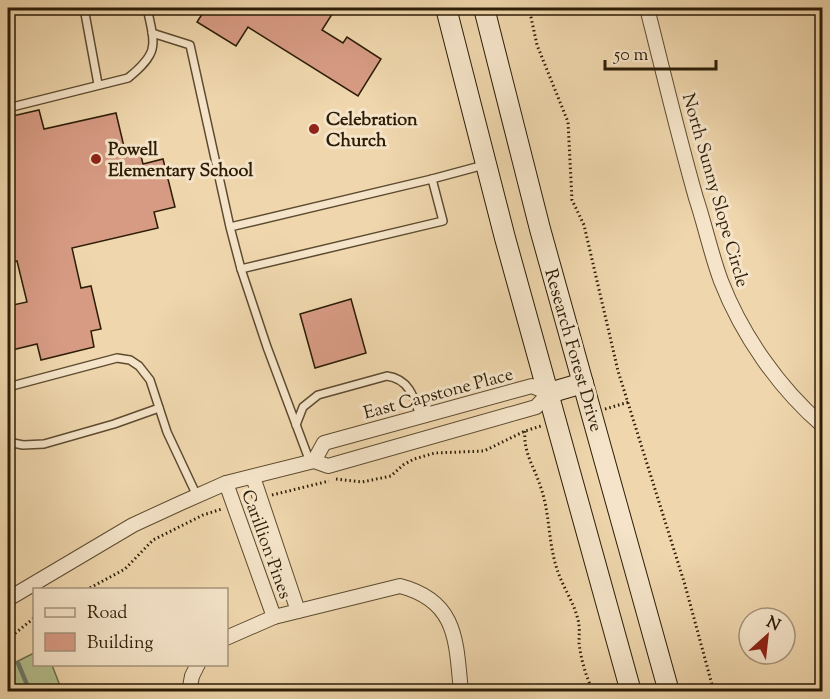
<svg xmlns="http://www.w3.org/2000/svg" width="830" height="699" font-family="'Sorts Mill Goudy',serif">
	<rect width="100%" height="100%" fill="#efd6ac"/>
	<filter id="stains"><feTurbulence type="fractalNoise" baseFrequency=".00333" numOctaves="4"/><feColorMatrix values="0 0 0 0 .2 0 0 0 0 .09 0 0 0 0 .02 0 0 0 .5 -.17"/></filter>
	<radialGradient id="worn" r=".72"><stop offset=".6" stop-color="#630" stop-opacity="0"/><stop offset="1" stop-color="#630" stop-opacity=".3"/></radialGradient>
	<!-- green -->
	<path fill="#b4bf8d" stroke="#706e4a" stroke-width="1.5" d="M34,653V664L52,665L62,691H8V666Z"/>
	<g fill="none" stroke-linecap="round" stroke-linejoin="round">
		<!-- stream -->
		<path stroke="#6f796d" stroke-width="4.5" d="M18,663L30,692"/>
	</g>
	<!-- building -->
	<g fill="#d79b84" stroke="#2c1d06" stroke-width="1.5">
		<path d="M206,8H336L322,30L343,43L347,37L381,59L358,96L248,27L236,46L197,22Z"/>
		<path d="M39,110L44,129L116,113L125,151L139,148L143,164L163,159L175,207L154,212L158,228L72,248L81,288L91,286L101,329L91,331L94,347L41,360L37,344L8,351V306L27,302L17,261L8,263V117Z"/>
		<path d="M351,299L366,353L315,368L300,314Z"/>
	</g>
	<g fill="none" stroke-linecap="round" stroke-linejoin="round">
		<defs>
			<g id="service">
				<path d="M84,8L98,84"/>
				<path d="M152,33L190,45L230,227L241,269L443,221L432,179L230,227"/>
				<path d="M8,108L128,78C160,52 155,45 147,8"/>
				<path d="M432,179L484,165"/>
				<path d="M241,269L267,347L310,462"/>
				<path d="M8,387L117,358L130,360L139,366L150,380L167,432L197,496"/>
				<path d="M296,425L303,407L318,395L387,376C409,379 414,397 420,416"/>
				<path d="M8,442L23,445L44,444L114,424L159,408"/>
			</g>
			<g id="minor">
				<path d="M647,8C663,71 678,135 696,198C705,225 711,254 721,281C742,335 779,388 822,425"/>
				<path d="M253,477L298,611"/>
				<path d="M226,483L274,617"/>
				<path d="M8,599L133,525L183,502L226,483L314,461L328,466L536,407L549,393L532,386L324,443L314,461"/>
				<path d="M226,638L274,617L400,586C458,601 456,642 461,692"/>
				<path d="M189,692L192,676L198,664"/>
			</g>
			<g id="secondary">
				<path d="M446,8L505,238L631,692"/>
				<path d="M484,8L540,229L669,692"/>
				<path d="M549,393L583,383"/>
			</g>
		</defs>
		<!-- service casing -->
		<use href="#service" stroke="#5d4b30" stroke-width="10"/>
		<!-- minor casing -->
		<use href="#minor" stroke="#5d4b30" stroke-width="16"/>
		<!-- secondary casing -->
		<use href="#secondary" stroke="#2c1d06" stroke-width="22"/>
		<!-- path -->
		<g stroke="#2c1d06" stroke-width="3" stroke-dasharray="1.5 3" stroke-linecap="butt">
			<path d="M529,8L537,45L568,122L572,200L584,225L618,371L685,585L714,692"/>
			<path d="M605,409L629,402"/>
			<path d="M525,431C523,453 535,468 541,488C550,514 548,542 557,569C562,586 574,602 578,620C580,627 579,635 579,643C581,660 586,676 593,692"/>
			<path d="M336,479L362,482L391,476L403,465L414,459L435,453L484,451L525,431L541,426"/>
			<path d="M272,495L329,481"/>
			<path d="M86,590L125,569L153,540L203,515L222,509"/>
			<path d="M8,639L34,618"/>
		</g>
		<!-- service -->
		<use href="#service" stroke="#f5e4c9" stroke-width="7"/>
		<!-- minor -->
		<use href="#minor" stroke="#f5e4c9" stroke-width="14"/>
		<!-- secondary -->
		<use href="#secondary" stroke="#f5e4c9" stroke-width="20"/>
	</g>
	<!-- markers -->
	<g fill="#8f2418" stroke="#f5e4c9" stroke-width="2">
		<circle cx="314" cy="129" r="6"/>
		<circle cx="96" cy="159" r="6"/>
	</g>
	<g text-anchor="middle" stroke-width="6" stroke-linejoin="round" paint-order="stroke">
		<!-- poi labels -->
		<g font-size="18" font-weight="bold" fill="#2c1d06" stroke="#f5e4c9" text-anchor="start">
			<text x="326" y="125">Celebration<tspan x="326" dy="21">Church</tspan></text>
			<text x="108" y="155">Powell<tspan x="108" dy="21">Elementary School</tspan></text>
		</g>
		<!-- street labels -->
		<g font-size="18" fill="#2c1d06" stroke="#f5e4c9">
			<text transform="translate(716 190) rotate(74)" y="6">North Sunny Slope Circle</text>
			<text transform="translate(574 350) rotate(74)" y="6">Research Forest Drive</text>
			<text transform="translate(438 393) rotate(-15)" y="6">East Capstone Place</text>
			<text transform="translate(267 544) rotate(70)" y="6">Carillion Pines</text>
		</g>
	</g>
	<!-- margin -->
	<rect width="830" height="699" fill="none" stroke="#efd6ac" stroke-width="30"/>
	<rect x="9" y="9" width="812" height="681" fill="none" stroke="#2c1d06" stroke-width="3"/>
	<rect x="15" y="15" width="800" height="669" fill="none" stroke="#2c1d06" stroke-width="1.5"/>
	<!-- legend -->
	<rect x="33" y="588" width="195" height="78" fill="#f5e4c9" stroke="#a5947b" stroke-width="1.5"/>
	<rect x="45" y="608" width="30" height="9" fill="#f5e4c9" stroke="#a5947b" stroke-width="1.5"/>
	<text x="87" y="618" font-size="18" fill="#2c1d06">Road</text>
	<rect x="45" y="633" width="30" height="18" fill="#d79b84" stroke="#a5947b" stroke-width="1.5"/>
	<text x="87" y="648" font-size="18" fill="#2c1d06">Building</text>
	<!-- north arrow -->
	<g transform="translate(767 636) rotate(27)"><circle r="28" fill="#f5e4c9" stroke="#a5947b" stroke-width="1.5"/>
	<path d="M0-4.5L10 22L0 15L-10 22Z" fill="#8f2418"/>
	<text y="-9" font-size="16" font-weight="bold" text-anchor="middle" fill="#2c1d06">N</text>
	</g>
	<!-- scale -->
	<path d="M605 60v9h111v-9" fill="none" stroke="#2c1d06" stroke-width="3"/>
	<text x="614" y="60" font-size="18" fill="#2c1d06" stroke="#f5e4c9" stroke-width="4.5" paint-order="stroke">50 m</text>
	<rect width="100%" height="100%" filter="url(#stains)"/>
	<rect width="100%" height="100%" fill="url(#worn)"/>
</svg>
